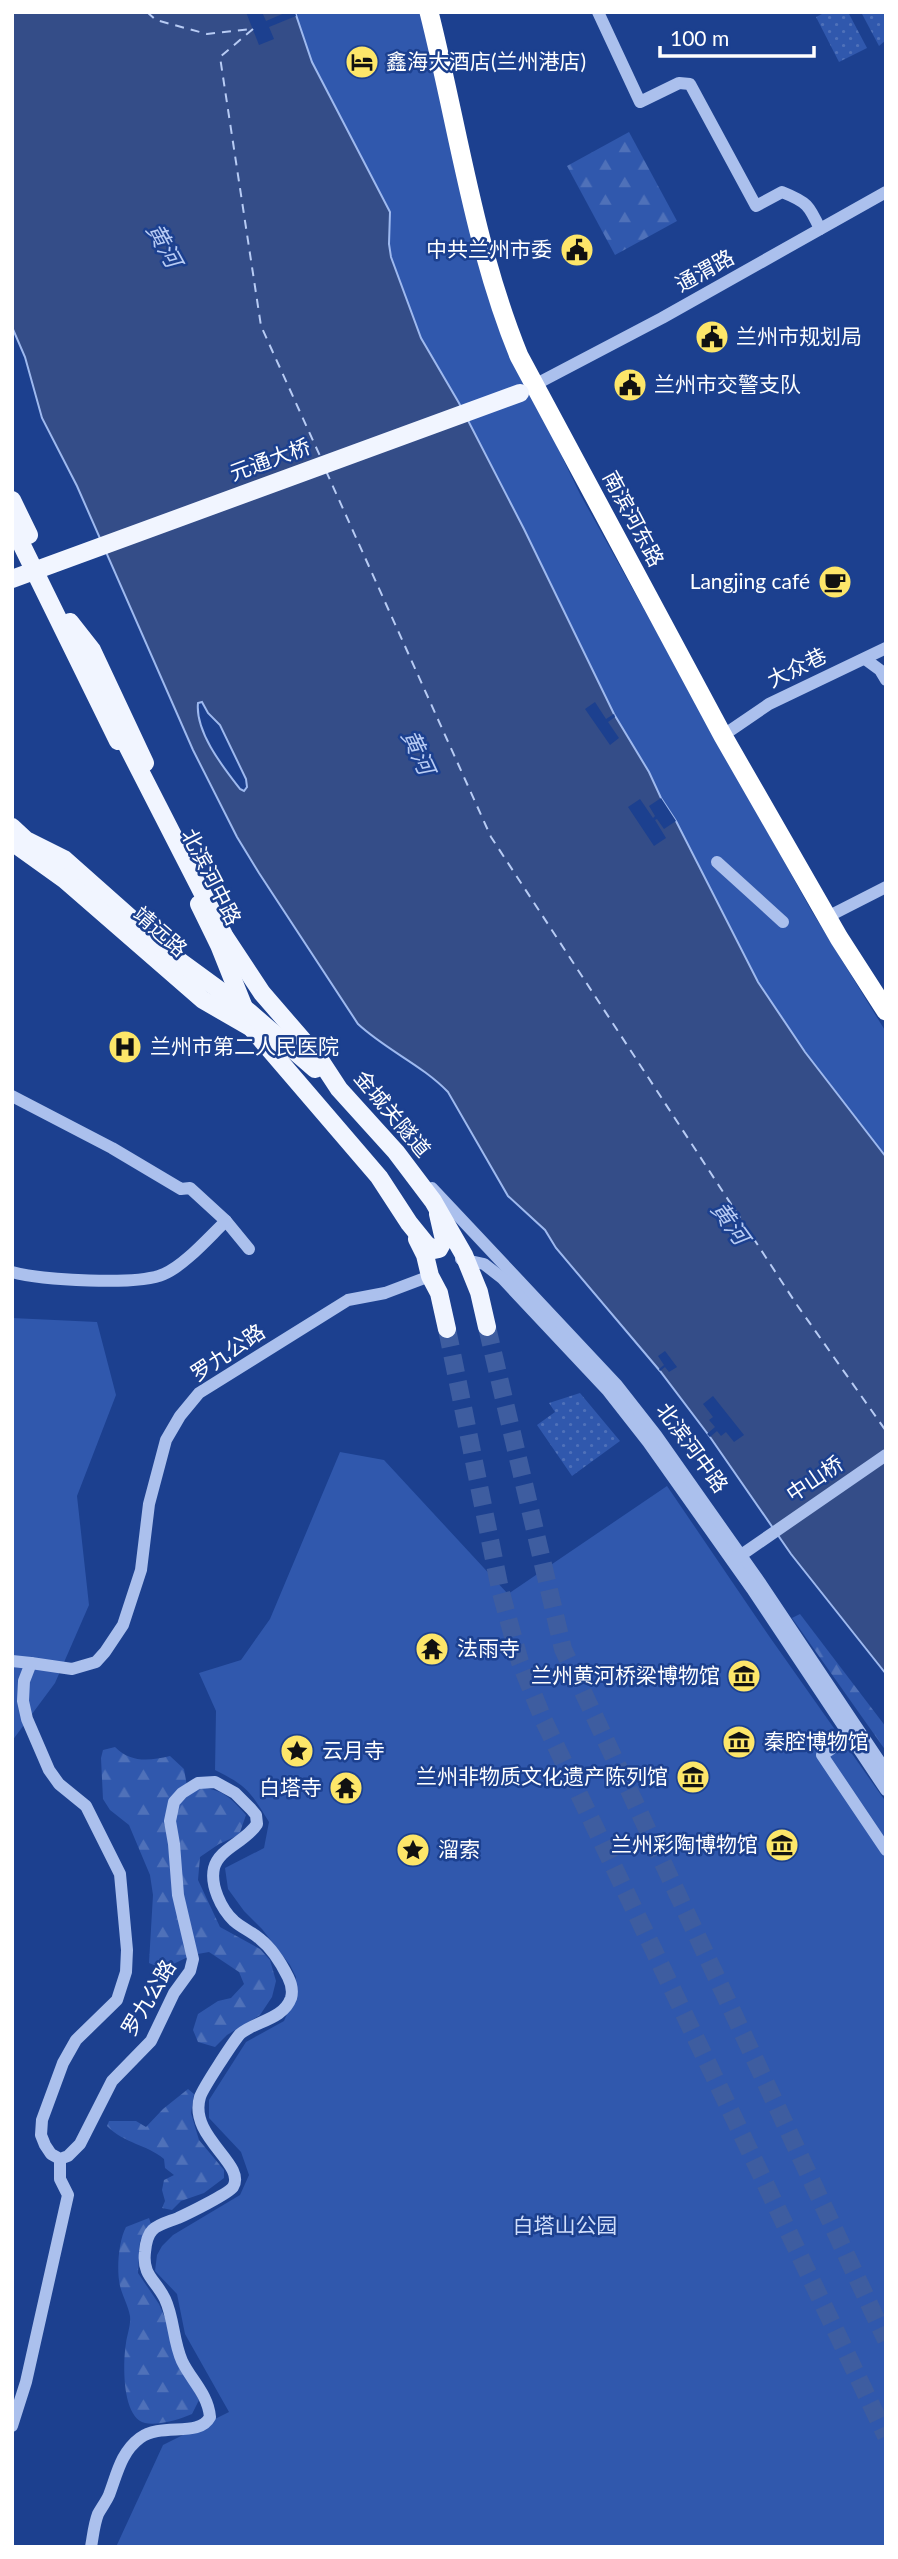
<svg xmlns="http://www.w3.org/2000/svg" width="898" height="2559" font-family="Lato,'Noto Sans SC',sans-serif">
	<defs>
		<pattern id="grass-dots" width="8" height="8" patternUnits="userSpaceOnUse" patternTransform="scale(1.75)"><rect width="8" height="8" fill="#3058ad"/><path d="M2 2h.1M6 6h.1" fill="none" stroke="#4f71b9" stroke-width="1.8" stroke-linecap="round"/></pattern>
		<pattern id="forest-firs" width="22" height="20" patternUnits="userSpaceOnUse" patternTransform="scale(1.75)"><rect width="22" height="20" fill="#3058ad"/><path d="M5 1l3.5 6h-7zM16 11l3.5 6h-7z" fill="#4f71b9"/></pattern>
	</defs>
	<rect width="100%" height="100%" fill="#1c408f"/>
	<!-- grass -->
	<g fill="url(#grass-dots)">
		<path d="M826,12H848L867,48L839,62L816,17Z"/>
		<path d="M861,12H886V40L879,46Z"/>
		<path d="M580,1393L620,1441L572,1476L537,1425L555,1412L549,1403Z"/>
	</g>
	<!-- forest -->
	<g fill="url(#forest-firs)">
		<path d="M629,132L677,221L615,255L567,166Z"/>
		<path d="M800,1614L886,1727V1751L792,1618Z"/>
		<path d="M115,1747C131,1763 149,1761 170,1756L184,1769L187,1786C219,1789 224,1790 246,1815L239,1835L219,1844L200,1857L198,1880L220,1927L260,1949L270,1960L276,1981L272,1997L260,2015L227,2035L215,2047L198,2042L193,2030L198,2014L218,2001L231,1998L244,1984L239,1972L209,1952L192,1955L163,1969L149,1963L153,1895L150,1875L129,1825L110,1810L103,1799L101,1758L103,1750Z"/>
		<path d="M188,2089L194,2094L191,2113L199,2140L224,2170V2178L204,2193L181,2201L172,2210L162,2208L165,2201L162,2190L164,2180L174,2175L165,2168L164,2159C146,2144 125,2144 107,2126L109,2121H136L146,2127L163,2109Z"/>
		<path d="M149,2218L151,2224L140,2241L138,2273L159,2304L166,2320L175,2358L199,2400L192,2414C181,2419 158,2426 145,2423C121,2417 123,2361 126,2343C127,2335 131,2325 130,2316C128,2304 120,2292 119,2280C117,2265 119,2240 126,2227Z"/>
	</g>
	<!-- green -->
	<g fill="#3058ad">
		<path d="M295,12H421L534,399L580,494L811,910L886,1032V1157L805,1052L758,982L676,821L661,798L649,772L614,714L524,529L459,403L421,338L391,257L389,244L390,212L312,62Z"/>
		<path d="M12,1318L97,1322L116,1395L77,1496L89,1605L55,1683L12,1741Z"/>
		<path d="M340,1452L384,1460L508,1594L667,1486L769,1636L886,1802V2547H116L163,2445L229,2412L185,2334L177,2294L155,2271L157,2255L162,2246L173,2235L240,2195L249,2175L241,2152L209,2118V2100L246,2042L284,2021L295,1995L296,1977L290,1965L262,1929L244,1911L228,1889L225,1868L264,1848L269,1822C250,1791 247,1786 215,1770L216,1711L199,1673L241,1660L270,1619Z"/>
	</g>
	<!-- water -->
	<path fill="#344d88" stroke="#9eb9ef" stroke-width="2" fill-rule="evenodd" d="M12,12H295L312,62L390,212L389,244L391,257L421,338L459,403L524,529L614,714L649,772L661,798L676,821L758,982L805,1052L886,1157V1674L791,1554L710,1437L660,1371L556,1248L545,1230L508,1196L448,1092C422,1065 386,1050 358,1024L259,873L237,837L193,750L77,486L42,418L25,357L12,327ZM202,702L208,713L220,725L246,779L247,787L244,791L240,789C223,767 195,732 198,703Z"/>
	<!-- pier -->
	<g fill="#1c408f">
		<path d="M246,12H262L266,21L287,12H295L296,16L269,27L274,39L259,45Z"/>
		<path d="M595,702L606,719L614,714L615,717L608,722L619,738L610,745L585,709Z"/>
		<path d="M661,798L676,821L664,829L657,819L655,820L666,838L654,846L628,807L640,799L653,818L655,816L649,806Z"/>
		<path d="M665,1351L677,1367L669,1372L665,1367L660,1371L659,1369L664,1365L658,1356Z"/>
		<path d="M713,1396L744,1435L734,1442L726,1432L721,1436L717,1431L710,1437L707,1434L715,1427L709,1420L713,1417L703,1404Z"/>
	</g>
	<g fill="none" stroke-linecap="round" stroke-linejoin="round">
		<!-- ferry -->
		<g stroke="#b7cbf4" stroke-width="2" stroke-dasharray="9 7" stroke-linecap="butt">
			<path d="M147,12L156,20L207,34L252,29"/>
			<path d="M253,29L220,57L261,326L320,456"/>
			<path d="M326,471L491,837L797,1305L886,1431"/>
		</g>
		<!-- major-tunnel -->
		<g stroke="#3e5da0" stroke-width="18" stroke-dasharray="18 9" stroke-linecap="butt">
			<path d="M487,1327L563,1649L886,2340"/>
			<path d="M447,1329L500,1589L520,1662L544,1721L886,2436"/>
		</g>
		<!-- minor -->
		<g stroke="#abc0ed" stroke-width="12">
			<path d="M598,12L640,102L679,83L690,84L756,206L782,192C807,202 809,205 820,229"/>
			<path d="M542,381L662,318L886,192"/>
			<path d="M865,659L880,670L886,680"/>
			<path d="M731,730L769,704L886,648"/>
			<path d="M717,862L783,922"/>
			<path d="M835,913L886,887"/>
			<path d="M12,1096L112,1148L181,1189L190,1188L226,1221L249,1249"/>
			<path d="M432,1188L616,1384L656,1435L761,1584L886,1771"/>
			<path d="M461,1259L484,1264L502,1278L608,1391L648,1442L752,1589L886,1790"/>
			<path d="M12,1272C41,1280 138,1286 164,1274C185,1265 209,1237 226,1221"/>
			<path d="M734,1560L886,1455"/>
			<path d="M12,1661L31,1663"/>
			<path d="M831,1749L822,1755L886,1850"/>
			<path d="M12,2426L26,2382L68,2195L60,2179V2159"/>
			<path d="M91,2547C93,2536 94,2524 98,2514C101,2508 106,2502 109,2495C117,2474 121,2452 140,2438C162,2422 199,2438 210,2417C208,2394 191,2380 182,2361C173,2341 174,2318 165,2299C156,2280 142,2276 145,2252C147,2226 157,2226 178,2218C187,2214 228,2194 233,2187C247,2164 188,2137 200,2097C203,2088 233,2042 240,2034C255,2021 283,2020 291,1998C293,1991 291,1983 288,1977C281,1963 273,1949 260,1939C252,1932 242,1928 234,1921C221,1909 210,1885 214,1868C219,1848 246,1842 257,1824L256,1815L251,1809L235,1793L215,1782L198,1783L182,1793L174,1802L170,1821L174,1844L178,1895L193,1959L190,1971L174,1993L151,2041L112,2081L80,2144L68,2156L60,2159L51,2154L45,2145L41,2135L42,2120L63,2063L76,2040L117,2000L126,1972L127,1950L120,1874L86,1806L59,1784L49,1770L27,1719L23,1701L24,1681L31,1663L72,1669L96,1662L105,1652L123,1625L141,1570L149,1504L166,1440L180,1416L199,1393L348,1300L385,1293L430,1276"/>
		</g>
		<!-- major -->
		<g stroke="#f1f5ff" stroke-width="18">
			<path d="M12,500L29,535"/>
			<path d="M12,525L118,741"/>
			<path d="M70,622L92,650L145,763"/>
			<path d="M12,827L26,840L64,859L135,922"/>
			<path d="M12,842L65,880L203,1000L255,1030"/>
			<path d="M199,904L219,945L253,1030L379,1177L409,1223L426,1244L434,1250L439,1249L444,1240L438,1214"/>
			<path d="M417,1239L425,1255L430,1276L439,1293L447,1329"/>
		</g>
		<!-- highway -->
		<path stroke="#fff" stroke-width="19" d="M429,12C458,127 474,246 519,356L723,736L839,938L886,1011"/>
		<!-- major-bridge -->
		<g stroke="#f1f5ff" stroke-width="18">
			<path d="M12,579L520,393"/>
			<path d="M116,724L225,937L262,993L320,1060L339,1089L396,1152L433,1201L464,1255L479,1292L487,1327"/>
			<path d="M118,916L248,1011L315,1069"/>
		</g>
	</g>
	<!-- icons -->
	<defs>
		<symbol id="hotel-disc" viewBox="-11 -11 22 22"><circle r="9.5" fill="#fde669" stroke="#1c408f"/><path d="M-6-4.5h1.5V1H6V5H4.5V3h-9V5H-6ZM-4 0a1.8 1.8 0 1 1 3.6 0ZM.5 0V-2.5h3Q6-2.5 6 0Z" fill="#111"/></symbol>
		<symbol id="civic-disc" viewBox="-11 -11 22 22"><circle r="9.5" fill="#fde669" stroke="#1c408f"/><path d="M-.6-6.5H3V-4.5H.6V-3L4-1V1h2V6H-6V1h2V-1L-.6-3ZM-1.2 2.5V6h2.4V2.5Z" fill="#111"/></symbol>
		<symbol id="cafe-disc" viewBox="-11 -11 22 22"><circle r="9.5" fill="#fde669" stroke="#1c408f"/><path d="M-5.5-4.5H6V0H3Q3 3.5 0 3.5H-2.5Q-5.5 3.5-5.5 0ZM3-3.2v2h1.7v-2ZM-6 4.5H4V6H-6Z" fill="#111"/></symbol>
		<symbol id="hospital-disc" viewBox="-11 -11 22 22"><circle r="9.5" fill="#fde669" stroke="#1c408f"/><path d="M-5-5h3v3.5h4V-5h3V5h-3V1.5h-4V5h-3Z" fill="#111"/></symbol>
		<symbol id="temple-disc" viewBox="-11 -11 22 22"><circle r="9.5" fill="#fde669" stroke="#1c408f"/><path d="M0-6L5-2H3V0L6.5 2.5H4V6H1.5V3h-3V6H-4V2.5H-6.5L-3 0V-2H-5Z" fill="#111"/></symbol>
		<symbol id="museum-disc" viewBox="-11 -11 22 22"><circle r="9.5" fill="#fde669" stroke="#1c408f"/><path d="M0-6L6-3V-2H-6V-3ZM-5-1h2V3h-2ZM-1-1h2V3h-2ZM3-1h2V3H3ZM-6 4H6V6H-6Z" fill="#111"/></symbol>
		<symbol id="sight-disc" viewBox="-11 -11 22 22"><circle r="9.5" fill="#fde669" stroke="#1c408f"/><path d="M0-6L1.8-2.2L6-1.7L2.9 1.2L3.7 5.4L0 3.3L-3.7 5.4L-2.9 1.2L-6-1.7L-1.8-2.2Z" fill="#111"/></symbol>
	</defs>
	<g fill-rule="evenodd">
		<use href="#hotel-disc" x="343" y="43" width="38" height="38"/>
		<use href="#civic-disc" x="558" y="231" width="38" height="38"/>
		<use href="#civic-disc" x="693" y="318" width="38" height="38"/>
		<use href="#civic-disc" x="611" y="366" width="38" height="38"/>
		<use href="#cafe-disc" x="816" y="563" width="38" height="38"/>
		<use href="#hospital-disc" x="106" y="1028" width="38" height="38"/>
		<use href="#temple-disc" x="413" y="1630" width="38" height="38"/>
		<use href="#museum-disc" x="725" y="1657" width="38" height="38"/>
		<use href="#museum-disc" x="720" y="1723" width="38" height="38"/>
		<use href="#sight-disc" x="278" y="1732" width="38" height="38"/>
		<use href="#museum-disc" x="674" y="1758" width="38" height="38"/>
		<use href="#temple-disc" x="327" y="1769" width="38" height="38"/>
		<use href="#museum-disc" x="763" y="1826" width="38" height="38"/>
		<use href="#sight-disc" x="394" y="1831" width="38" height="38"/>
	</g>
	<g text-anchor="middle" stroke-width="5" stroke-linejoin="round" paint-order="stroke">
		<!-- poi labels -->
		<g font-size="21" fill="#fff" stroke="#1c408f" text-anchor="start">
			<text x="386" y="69">鑫海大酒店(兰州港店)</text>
			<text x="552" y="257" text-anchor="end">中共兰州市委</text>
			<text x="736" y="344">兰州市规划局</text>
			<text x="654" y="392">兰州市交警支队</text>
			<text x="810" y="589" text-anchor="end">Langjing café</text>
			<text x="150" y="1054">兰州市第二人民医院</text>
			<text x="457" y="1656">法雨寺</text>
			<text x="720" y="1683" text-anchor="end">兰州黄河桥梁博物馆</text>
			<text x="764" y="1749">秦腔博物馆</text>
			<text x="322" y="1758">云月寺</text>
			<text x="668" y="1784" text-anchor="end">兰州非物质文化遗产陈列馆</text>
			<text x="322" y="1795" text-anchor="end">白塔寺</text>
			<text x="758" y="1852" text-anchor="end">兰州彩陶博物馆</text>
			<text x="438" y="1857">溜索</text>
		</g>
		<!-- street labels -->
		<g font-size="21" fill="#fff" stroke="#1c408f">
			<text transform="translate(705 271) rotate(-29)" y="7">通渭路</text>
			<text transform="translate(270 460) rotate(-20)" y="7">元通大桥</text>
			<text transform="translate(633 519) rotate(62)" y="7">南滨河东路</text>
			<text transform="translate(797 668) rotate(-26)" y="7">大众巷</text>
			<text transform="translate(211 877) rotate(63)" y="7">北滨河中路</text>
			<text transform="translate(160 932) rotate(41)" y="7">靖远路</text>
			<text transform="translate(392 1114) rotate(50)" y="7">金城关隧道</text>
			<text transform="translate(228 1353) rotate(-34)" y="7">罗九公路</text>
			<text transform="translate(692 1448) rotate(54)" y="7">北滨河中路</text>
			<text transform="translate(815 1479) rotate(-34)" y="7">中山桥</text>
			<text transform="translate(149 1998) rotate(-59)" y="7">罗九公路</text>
		</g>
		<!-- park labels -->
		<g font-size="21" fill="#d0defa" stroke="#1c408f">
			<text x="565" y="2233">白塔山公园</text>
		</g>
		<!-- water labels -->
		<g font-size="23" font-style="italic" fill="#b7cbf4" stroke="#1c408f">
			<text transform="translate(164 245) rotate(61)" y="8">黄河</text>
			<text transform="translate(418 752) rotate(65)" y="8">黄河</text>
			<text transform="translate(730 1223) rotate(54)" y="8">黄河</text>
		</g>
	</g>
	<!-- border -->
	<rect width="898" height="2559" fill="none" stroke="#ffffff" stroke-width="28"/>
	<!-- scale -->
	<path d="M660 46v10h154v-10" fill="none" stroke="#ffffff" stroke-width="3.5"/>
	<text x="670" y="46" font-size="21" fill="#ffffff" stroke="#1c408f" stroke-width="5" paint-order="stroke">100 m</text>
</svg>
